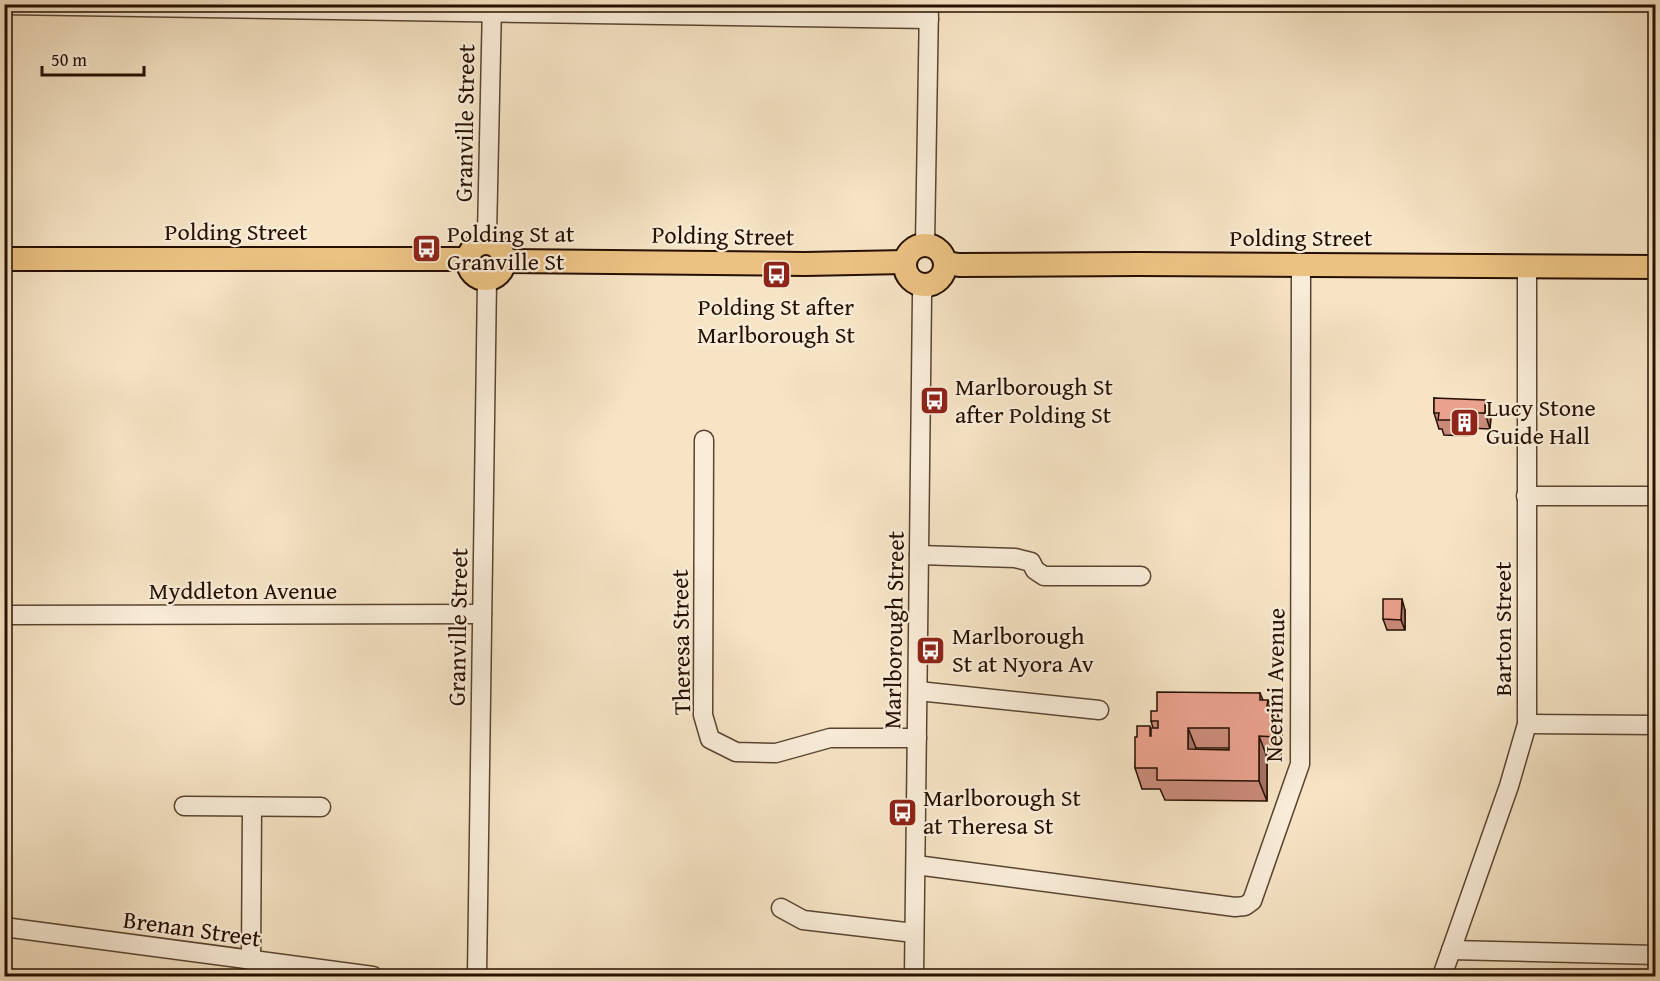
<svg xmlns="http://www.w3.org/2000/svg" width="1660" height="981" font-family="'Gentium Book Plus',serif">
	<rect width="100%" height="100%" fill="#f6e4c5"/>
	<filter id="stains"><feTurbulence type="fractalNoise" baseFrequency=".00333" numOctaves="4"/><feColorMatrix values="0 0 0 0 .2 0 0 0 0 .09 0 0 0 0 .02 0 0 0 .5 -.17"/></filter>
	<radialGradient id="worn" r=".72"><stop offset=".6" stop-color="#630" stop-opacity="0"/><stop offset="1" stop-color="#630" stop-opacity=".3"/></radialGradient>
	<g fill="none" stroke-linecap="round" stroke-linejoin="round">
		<defs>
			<g id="minor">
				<path d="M4,5L929,19"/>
				<path d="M488,243L487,234L492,4"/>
				<path d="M925,244L929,4"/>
				<path d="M704,440L703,715L710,739L736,752L776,753L830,738H917"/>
				<path d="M1526,496H1656"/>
				<path d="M919,555L1015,558L1031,562L1035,570L1044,576H1141"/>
				<path d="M4,615L482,614"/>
				<path d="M918,691L1099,710"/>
				<path d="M1527,724L1656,725"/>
				<path d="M184,806L321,807"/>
				<path d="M916,865L1235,907L1245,906L1252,901L1300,764L1301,265"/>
				<path d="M781,908L803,920L914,933"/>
				<path d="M4,927L373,976"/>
				<path d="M1451,950L1656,955"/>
				<path d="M251,961L252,807"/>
				<path d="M477,975L487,280"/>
				<path d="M914,976L922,296L925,285"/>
				<path d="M1442,976L1509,786L1527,724V267"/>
			</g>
			<g id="major">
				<circle cx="486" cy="261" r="18"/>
				<circle cx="925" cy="265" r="20"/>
				<path d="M4,259H468"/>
				<path d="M504,261L805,264L905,262"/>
				<path d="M946,263L959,265L1138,264L1656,267"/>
			</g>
		</defs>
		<!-- minor casing -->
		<use href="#minor" stroke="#5a4431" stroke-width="21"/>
		<!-- major casing -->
		<use href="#major" stroke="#260f00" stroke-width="26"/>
		<!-- minor -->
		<use href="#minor" stroke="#f9edd9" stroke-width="18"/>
		<!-- major -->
		<use href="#major" stroke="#ebc282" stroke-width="22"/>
	</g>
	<!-- wall -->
	<g fill="#c98a79" stroke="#260f00" stroke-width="1.5" fill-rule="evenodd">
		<path d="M1434,398L1491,415L1490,429L1468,428V436L1444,435L1442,429H1439L1434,413Z"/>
		<path d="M1405,610V630H1387L1383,619Z"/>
		<path d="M1260,693L1263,700L1270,706H1274L1282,726L1281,757H1267V801L1165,800L1160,789H1142L1135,768L1137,737L1151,730L1153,728L1151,721ZM1196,748H1229V750H1196Z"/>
	</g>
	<!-- shaded-wall -->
	<g fill="#a47163" stroke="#260f00" stroke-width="1.5">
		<path d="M1485,400L1491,415L1490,429L1485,413Z"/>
		<path d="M1463,413L1468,428V436L1462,420Z"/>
		<path d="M1402,599L1405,610V630L1401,620Z"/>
		<path d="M1268,700L1274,718V706L1282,726L1281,757L1274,737L1267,706Z"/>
		<path d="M1188,728L1196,748V770L1188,749Z"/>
		<path d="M1259,736L1267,757V801L1259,781Z"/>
	</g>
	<!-- building -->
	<g fill="#eaa18d" stroke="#260f00" stroke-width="1.5" fill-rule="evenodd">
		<path d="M1434,398L1485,400V413H1463L1462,420H1438L1439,413H1434Z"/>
		<path d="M1383,599H1402L1401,620L1383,619Z"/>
		<path d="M1157,692L1260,693V700H1268L1267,706H1274V737L1259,736V781L1157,780V768H1135V737H1137V726H1150V736H1151V728H1158V721H1151V711H1157ZM1188,728H1229V750L1188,749Z"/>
	</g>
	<!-- icons -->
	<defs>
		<symbol id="bus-square" viewBox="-11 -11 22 22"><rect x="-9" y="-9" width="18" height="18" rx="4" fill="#8f2418" stroke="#f9edd9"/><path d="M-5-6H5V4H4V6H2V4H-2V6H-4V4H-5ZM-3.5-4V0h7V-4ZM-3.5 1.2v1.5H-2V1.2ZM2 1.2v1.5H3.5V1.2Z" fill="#fff"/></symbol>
		<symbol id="building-square" viewBox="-11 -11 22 22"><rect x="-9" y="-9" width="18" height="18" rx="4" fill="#8f2418" stroke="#f9edd9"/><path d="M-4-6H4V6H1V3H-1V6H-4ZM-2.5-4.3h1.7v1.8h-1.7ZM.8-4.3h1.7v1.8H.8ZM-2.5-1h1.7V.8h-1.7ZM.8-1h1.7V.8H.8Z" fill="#fff"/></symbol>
	</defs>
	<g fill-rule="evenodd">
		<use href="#bus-square" x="410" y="232" width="33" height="33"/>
		<use href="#bus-square" x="760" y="258" width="33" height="33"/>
		<use href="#bus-square" x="918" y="384" width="33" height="33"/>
		<use href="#building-square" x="1448" y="406" width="33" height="33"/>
		<use href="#bus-square" x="914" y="634" width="33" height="33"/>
		<use href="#bus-square" x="886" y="796" width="33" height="33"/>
	</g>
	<g text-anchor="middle" stroke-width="4.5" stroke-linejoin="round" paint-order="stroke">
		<!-- street labels -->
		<g font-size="24" fill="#260f00" stroke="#f9edd9">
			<text transform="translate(465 123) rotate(-89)" y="8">Granville Street</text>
			<text x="236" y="240">Polding Street</text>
			<text transform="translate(723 236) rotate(1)" y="8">Polding Street</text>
			<text x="1301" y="246">Polding Street</text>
			<text x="243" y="599">Myddleton Avenue</text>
			<text transform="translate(458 627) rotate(-89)" y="8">Granville Street</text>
			<text transform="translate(1503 629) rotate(-90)" y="8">Barton Street</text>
			<text transform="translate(894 630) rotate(-89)" y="8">Marlborough Street</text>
			<text transform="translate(681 642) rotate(-91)" y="8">Theresa Street</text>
			<text transform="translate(1275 685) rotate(-89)" y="8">Neerini Avenue</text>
			<text transform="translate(192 929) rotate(8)" y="8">Brenan Street</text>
		</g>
		<!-- poi labels -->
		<g font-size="24" fill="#260f00" stroke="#f9edd9" text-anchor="start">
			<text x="447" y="242">Polding St at<tspan x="447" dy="28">Granville St</tspan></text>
			<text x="776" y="315" text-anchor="middle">Polding St after<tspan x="776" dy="28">Marlborough St</tspan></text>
			<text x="955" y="395">Marlborough St<tspan x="955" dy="28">after Polding St</tspan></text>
			<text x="1486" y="416">Lucy Stone<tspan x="1486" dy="28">Guide Hall</tspan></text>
			<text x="952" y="644">Marlborough<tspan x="952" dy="28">St at Nyora Av</tspan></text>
			<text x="923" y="806">Marlborough St<tspan x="923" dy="28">at Theresa St</tspan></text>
		</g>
	</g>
	<!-- margin -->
	<rect width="1660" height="981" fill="none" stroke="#f6e4c5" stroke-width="24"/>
	<rect x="6" y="6" width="1648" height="969" fill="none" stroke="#260f00" stroke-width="3"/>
	<rect x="12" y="12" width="1636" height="957" fill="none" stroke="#260f00" stroke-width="1.5"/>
	<!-- scale -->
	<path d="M42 66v9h102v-9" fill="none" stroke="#260f00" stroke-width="3"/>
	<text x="51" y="66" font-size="18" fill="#260f00" stroke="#f9edd9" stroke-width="4.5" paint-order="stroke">50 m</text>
	<rect width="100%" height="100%" filter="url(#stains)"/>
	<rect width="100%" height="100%" fill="url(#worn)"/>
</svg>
